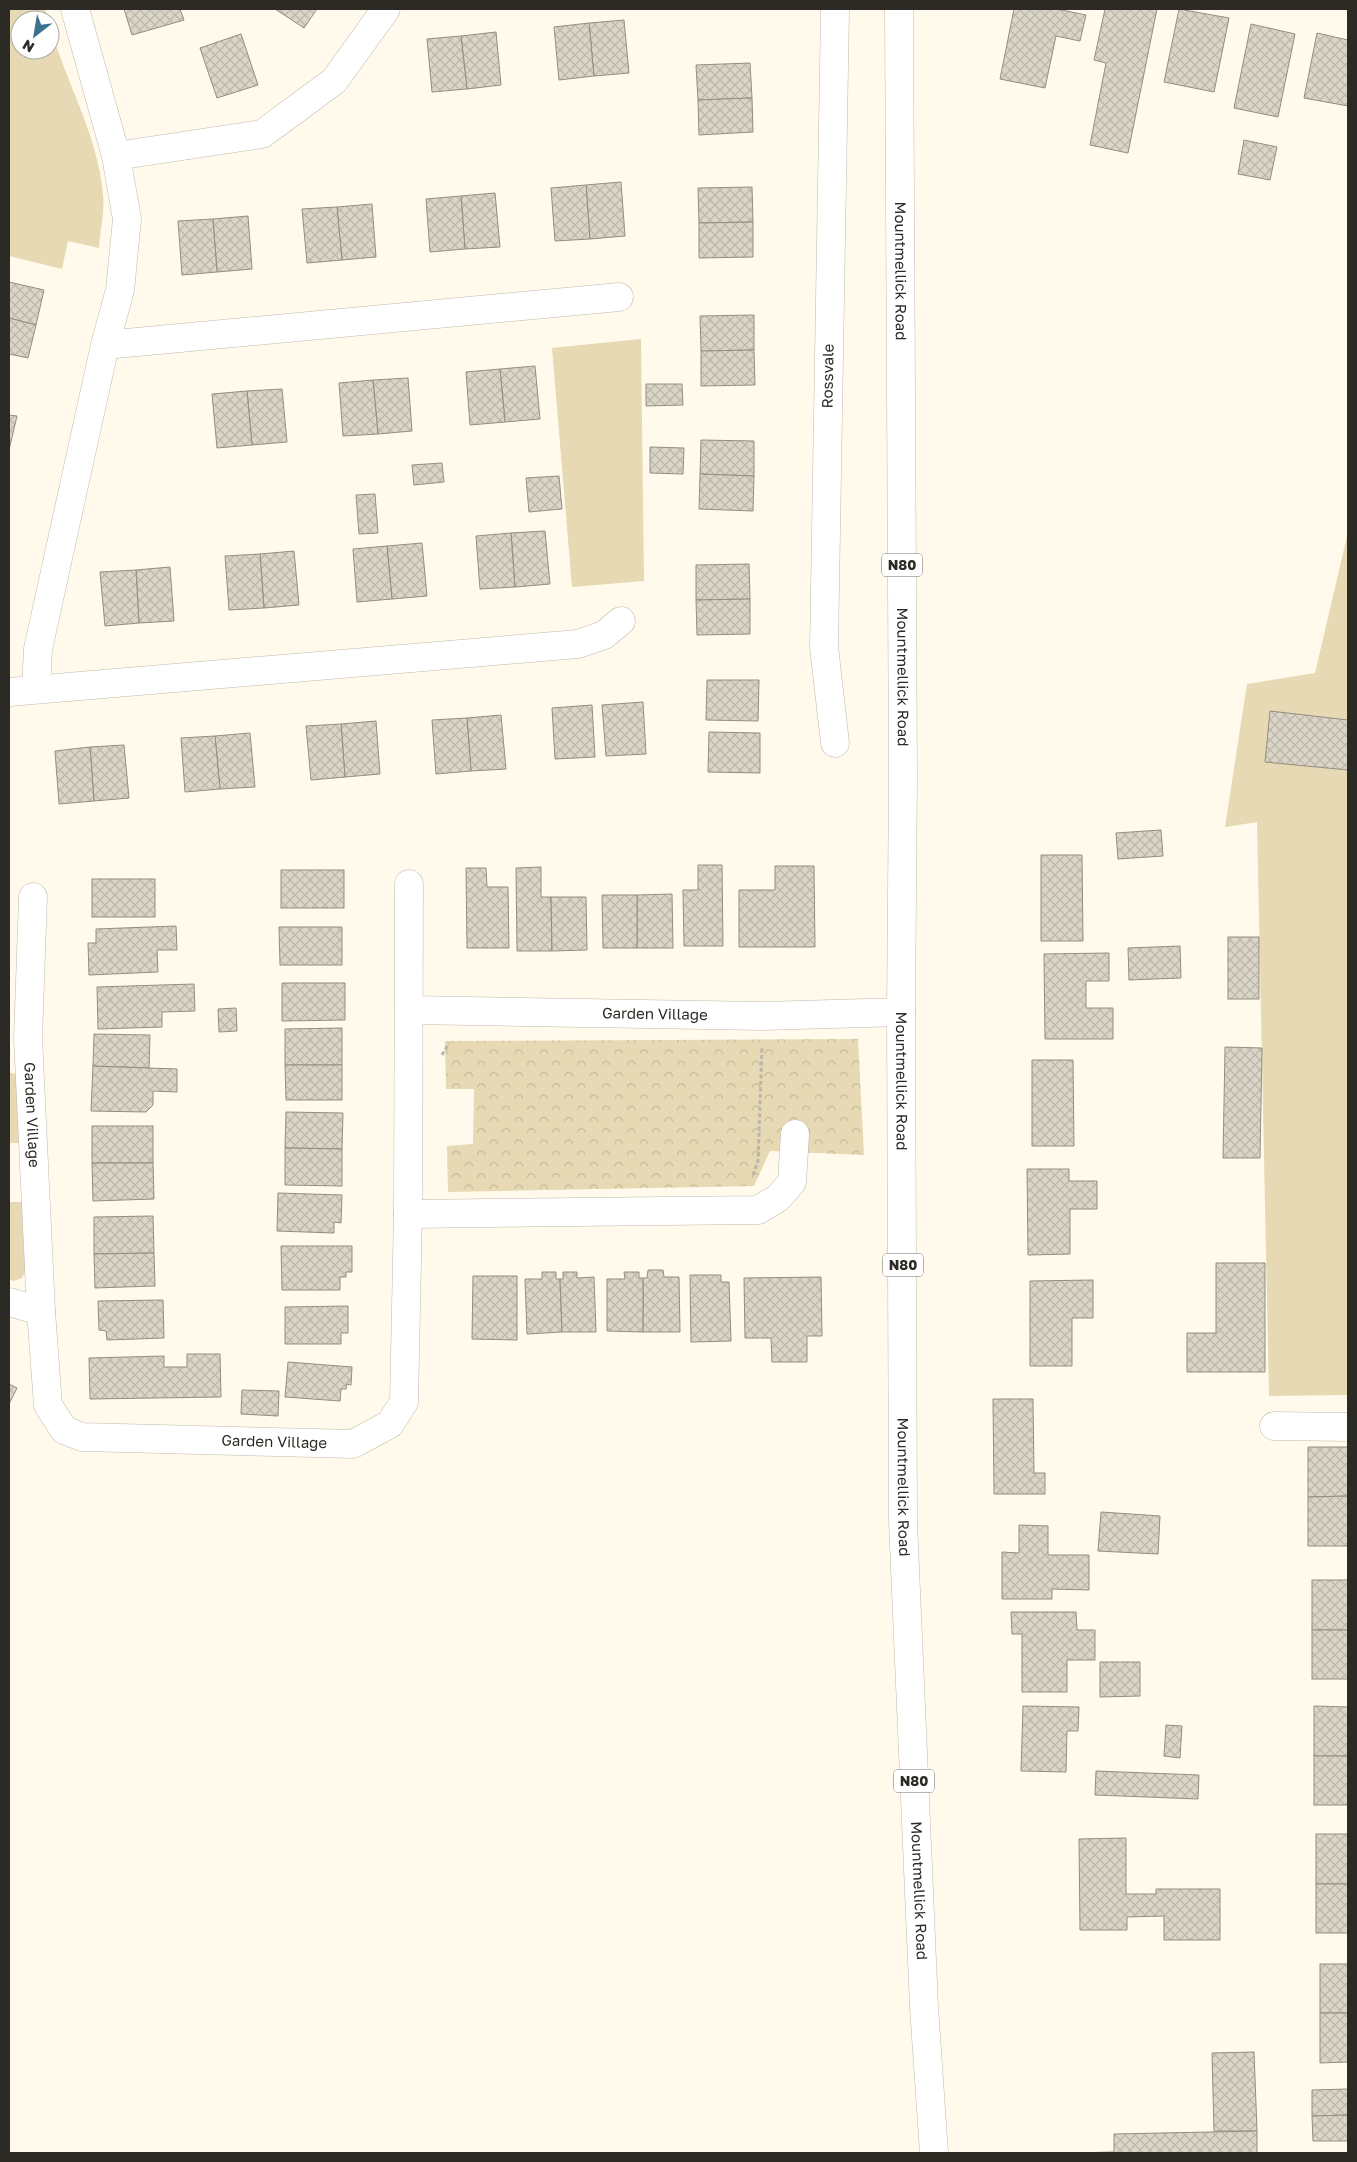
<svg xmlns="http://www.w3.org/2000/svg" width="1357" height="2162" font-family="'Golos Text',sans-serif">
	<defs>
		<pattern id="park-crowns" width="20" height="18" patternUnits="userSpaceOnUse" patternTransform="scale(1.25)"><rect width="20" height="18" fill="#e6d9b3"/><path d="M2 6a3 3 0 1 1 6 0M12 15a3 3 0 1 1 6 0" fill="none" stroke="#c5ba9a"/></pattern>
		<pattern id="building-cross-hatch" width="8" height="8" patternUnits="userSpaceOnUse" patternTransform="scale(1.25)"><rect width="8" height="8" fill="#dad5c7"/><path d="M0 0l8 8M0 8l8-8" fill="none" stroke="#bbb7ab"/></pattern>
	</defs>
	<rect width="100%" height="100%" fill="#fffaeb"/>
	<!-- green -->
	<g fill="#e6d9b3">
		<path d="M9,9H45L48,20H20V50H50V26C66,83 98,135 103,194C105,211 100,231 99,248L68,241L62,269L9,256Z"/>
		<path d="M641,339L644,581L572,587L552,348Z"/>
		<path d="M1348,532V1395L1269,1396L1257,822L1225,827L1247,684L1315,673Z"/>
		<path d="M9,1072L15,1074L25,1082L26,1143H9Z"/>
		<path d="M9,1202H26V1270L22,1278L13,1281L9,1279Z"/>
	</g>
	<!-- park -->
	<path fill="url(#park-crowns)" d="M858,1039L864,1155L770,1151L754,1186L448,1192L447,1146L473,1144L474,1089H446L445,1041Z"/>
	<!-- building -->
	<g fill="url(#building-cross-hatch)" stroke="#938e81">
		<path d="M124,9H180L184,20L132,35Z"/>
		<path d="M275,9H317L304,28Z"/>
		<path d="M1014,9H1057L1086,15L1080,41L1056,36L1045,88L1000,79Z"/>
		<path d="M1105,9H1157L1128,153L1090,145L1106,63L1094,60Z"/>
		<path d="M1179,9L1229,18L1214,92L1164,82Z"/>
		<path d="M624,20L629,73L594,76L589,23Z"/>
		<path d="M589,23L594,76L559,80L554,27Z"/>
		<path d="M1251,24L1295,34L1278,117L1234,108Z"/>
		<path d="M496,32L501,85L467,89L461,36Z"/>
		<path d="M1317,33L1348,40V106L1304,98Z"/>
		<path d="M241,34L258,85L217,98L200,48Z"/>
		<path d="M461,36L467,89L432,92L427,39Z"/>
		<path d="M750,63L752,98L698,100L696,65Z"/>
		<path d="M752,98L753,132L699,135L698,100Z"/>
		<path d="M1244,140L1277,147L1270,180L1238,174Z"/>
		<path d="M621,182L625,236L590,239L586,185Z"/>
		<path d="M586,185L590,239L555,241L551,188Z"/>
		<path d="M752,187L753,222L699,223L698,188Z"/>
		<path d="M495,193L500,247L465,249L461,196Z"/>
		<path d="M461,196L465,249L430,252L426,199Z"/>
		<path d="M372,204L376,257L342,260L337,207Z"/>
		<path d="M337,207L342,260L307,263L302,209Z"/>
		<path d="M248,216L252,269L217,272L213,219Z"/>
		<path d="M213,219L217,272L182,275L178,221Z"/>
		<path d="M753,222V257L699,258V223Z"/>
		<path d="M9,282L44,290L36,325L9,318Z"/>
		<path d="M754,315V350L701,351L700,316Z"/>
		<path d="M9,318L36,325L28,358L9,354Z"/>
		<path d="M754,350L755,385L701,386V351Z"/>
		<path d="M535,366L540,419L505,422L500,369Z"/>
		<path d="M500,369L505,422L470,425L466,372Z"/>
		<path d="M408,378L412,431L378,434L373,380Z"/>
		<path d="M373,380L378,434L343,436L339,383Z"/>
		<path d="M646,384H682L683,405L646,406Z"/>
		<path d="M282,389L287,442L252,445L247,391Z"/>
		<path d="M247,391L252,445L217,448L212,394Z"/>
		<path d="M9,415L17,416L9,450Z"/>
		<path d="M701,440L754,441V476L700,474Z"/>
		<path d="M650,447L684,448L683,474L650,473Z"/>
		<path d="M442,463L444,482L414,485L412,465Z"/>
		<path d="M700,474L754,476L753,511L699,509Z"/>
		<path d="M559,476L562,509L529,512L526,478Z"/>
		<path d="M375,494L378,533L359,534L356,495Z"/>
		<path d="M545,531L550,584L515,587L511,533Z"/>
		<path d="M511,533L515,587L480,589L476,536Z"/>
		<path d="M422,543L427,596L392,599L387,546Z"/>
		<path d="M387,546L392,599L357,602L353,549Z"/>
		<path d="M294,551L299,605L264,608L260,554Z"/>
		<path d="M260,554L264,608L229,610L225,556Z"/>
		<path d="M749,564L750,599L696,600V565Z"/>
		<path d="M170,567L174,621L139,623L136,570Z"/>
		<path d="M136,570L139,623L105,626L100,572Z"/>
		<path d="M750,599V634L697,635L696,600Z"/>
		<path d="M707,680H759L758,721L706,720Z"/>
		<path d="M643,702L646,754L606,756L602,705Z"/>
		<path d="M592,705L595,757L555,759L552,708Z"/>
		<path d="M1270,711L1348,720V770L1265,762Z"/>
		<path d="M501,715L506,769L471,771L467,718Z"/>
		<path d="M467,718L471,771L436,774L432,720Z"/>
		<path d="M376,721L380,774L345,777L341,724Z"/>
		<path d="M341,724L345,777L311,780L306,726Z"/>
		<path d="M709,732L760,733V773L708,772Z"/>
		<path d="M250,733L255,787L220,789L215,736Z"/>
		<path d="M215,736L220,789L185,792L181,738Z"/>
		<path d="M124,745L129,798L94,801L90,747Z"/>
		<path d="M90,747L94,801L59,804L55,751Z"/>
		<path d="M1161,830L1163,856L1118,859L1116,833Z"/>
		<path d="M1041,855H1082L1083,941H1041Z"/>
		<path d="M698,865H722L723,946H684L683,890H698Z"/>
		<path d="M775,866H814L815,947H739V890H775Z"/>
		<path d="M541,867V897H551L552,951H517L516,868Z"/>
		<path d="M466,868H486L487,887H508L509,948H467Z"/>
		<rect x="281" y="870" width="63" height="38"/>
		<rect x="92" y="879" width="63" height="38"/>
		<path d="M672,894L673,948H637V895Z"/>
		<path d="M602,895H637V948H603Z"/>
		<path d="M551,897H586L587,950L552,951Z"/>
		<path d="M176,926L177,950H157L158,972L89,975L88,943H96V929Z"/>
		<path d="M279,927H342V965H280Z"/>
		<rect x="1228" y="937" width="31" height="62"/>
		<path d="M1180,946L1181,978L1129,980L1128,948Z"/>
		<path d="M1109,953V981H1086V1008H1113V1039H1045L1044,954Z"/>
		<path d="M282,983H345V1020L282,1021Z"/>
		<path d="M194,984L195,1011L162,1012V1027L98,1029L97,987Z"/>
		<path d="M236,1008L237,1031L219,1032L218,1009Z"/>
		<path d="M342,1028V1065H285V1029Z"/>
		<path d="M94,1034L150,1035L149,1068L93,1066Z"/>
		<path d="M1225,1047L1262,1048L1260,1158H1223Z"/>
		<path d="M1032,1060H1073L1074,1146H1032Z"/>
		<path d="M285,1065H342V1100H286Z"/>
		<path d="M93,1066L177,1069V1092L153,1091V1105L146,1112L91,1111Z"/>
		<path d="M286,1112L343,1113L342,1149L285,1148Z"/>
		<rect x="92" y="1126" width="61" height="37"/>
		<path d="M285,1148L342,1149V1186L285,1185Z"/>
		<path d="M92,1163H153L154,1199L93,1201Z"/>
		<path d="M1027,1169H1069V1181H1097V1209H1070V1254L1028,1255Z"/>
		<path d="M278,1193L342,1195L341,1223L334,1222V1233L277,1231Z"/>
		<path d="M153,1216L154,1253L94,1254V1217Z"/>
		<path d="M281,1246H352V1272H346V1277H340V1290H282Z"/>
		<path d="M154,1253L155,1286L95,1288L94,1254Z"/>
		<path d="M1216,1263H1265V1372H1187V1333H1216Z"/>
		<path d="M648,1270H663L664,1277H679L680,1332H643V1278H647Z"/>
		<path d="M542,1272H556V1279H560L562,1332L527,1334L525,1279H542Z"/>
		<path d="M563,1272H577V1278L594,1277L596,1332H562L560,1279H563Z"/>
		<path d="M624,1272H639V1278H643V1332L607,1331V1279H625Z"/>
		<path d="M690,1275H721V1282H729L731,1341L691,1342Z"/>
		<path d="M473,1276H517V1340L472,1339Z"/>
		<path d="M821,1277L822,1336H807V1362H772L771,1338H745L744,1278Z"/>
		<path d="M1093,1280V1318H1072V1366H1030V1281Z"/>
		<path d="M163,1300L164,1338L107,1340L106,1331L99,1330L98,1301Z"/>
		<path d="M348,1306V1333H341V1344H285V1307Z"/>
		<path d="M187,1354H220L221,1397L90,1399L89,1358L164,1356V1367H187Z"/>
		<path d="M288,1362L352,1367L351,1385L347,1384L346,1389H341L340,1401L285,1397Z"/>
		<path d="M9,1384L17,1388L9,1404Z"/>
		<path d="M242,1390L279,1391L278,1416L241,1414Z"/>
		<path d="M993,1399H1033L1034,1473H1045V1494H994Z"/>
		<path d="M1308,1447H1348V1496L1308,1497Z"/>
		<path d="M1348,1496V1546H1308V1497Z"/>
		<path d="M1101,1512L1160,1516L1158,1554L1098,1551Z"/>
		<path d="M1019,1525L1048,1526V1555H1089V1590L1052,1589V1599H1002V1552L1019,1553Z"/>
		<rect x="1312" y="1580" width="36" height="50"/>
		<path d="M1011,1612H1076L1077,1630H1095V1660H1067V1692H1022V1634H1012Z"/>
		<rect x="1312" y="1630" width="36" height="49"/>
		<path d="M1100,1662H1140V1696L1100,1697Z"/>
		<path d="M1023,1706L1079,1707L1078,1731H1067L1066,1772L1021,1771Z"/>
		<path d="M1314,1706L1348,1707V1756H1314Z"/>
		<path d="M1166,1725L1182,1726L1180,1758L1164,1756Z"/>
		<rect x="1314" y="1756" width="34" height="49"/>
		<path d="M1096,1771L1199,1775L1198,1799L1095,1795Z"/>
		<rect x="1316" y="1834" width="32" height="50"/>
		<path d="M1126,1838V1894H1156V1889H1220V1940H1164V1916L1127,1917V1930H1080L1079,1839Z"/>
		<rect x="1316" y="1884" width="32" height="49"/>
		<rect x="1320" y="1964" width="28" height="49"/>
		<path d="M1320,2013H1348V2062L1320,2063Z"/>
		<path d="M1254,2052L1257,2131H1214L1212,2053Z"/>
		<path d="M1348,2089V2115L1312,2116V2090Z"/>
		<path d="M1348,2115V2141H1313L1312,2116Z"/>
		<path d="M1257,2131V2153H1069L1114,2152V2134Z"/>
	</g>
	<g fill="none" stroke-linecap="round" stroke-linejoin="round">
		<defs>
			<g id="minor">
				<path d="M835,9L824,647L835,743"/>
				<path d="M116,156L262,134L334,81L386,9"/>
				<path d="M105,345L619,297"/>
				<path d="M36,689L38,649L105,345L120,290L127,219L116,156L75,9"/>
				<path d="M9,692L578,644L604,635L621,621"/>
				<path id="s1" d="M33,897L28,1038L41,1311L48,1405L64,1430L82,1437L353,1444L390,1424L404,1402L408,1214L409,884"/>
				<path id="s2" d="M410,1010L763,1016L901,1012"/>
				<path d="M408,1214L758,1210L778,1198L792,1182L795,1134"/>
				<path d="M9,1302L41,1311"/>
				<path d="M1274,1426L1348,1427"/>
			</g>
			<g id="primary">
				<path id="s3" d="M899,9L903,777L901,1012L903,1522L924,2007L934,2153"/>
			</g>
		</defs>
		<!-- minor casing -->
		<use href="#minor" stroke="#bfbaac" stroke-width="29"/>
		<!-- primary casing -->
		<use href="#primary" stroke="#bfbaac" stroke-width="29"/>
		<!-- path -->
		<g stroke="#bab6aa" stroke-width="3" stroke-dasharray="4 2.5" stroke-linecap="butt">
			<path d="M442,1055L449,1043"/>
			<path d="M753,1175L758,1161L762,1047"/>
		</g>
		<!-- minor -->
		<use href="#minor" stroke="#fff" stroke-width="28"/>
		<!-- primary -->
		<use href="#primary" stroke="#fff" stroke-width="28"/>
	</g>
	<g text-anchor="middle" stroke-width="4" stroke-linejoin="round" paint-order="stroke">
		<!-- shield labels -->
		<g fill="#fff" stroke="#6b6a66" stroke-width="1">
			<rect x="882" y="553.5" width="40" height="23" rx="4"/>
			<rect x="883" y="1253.5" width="40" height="23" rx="4"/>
			<rect x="894" y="1769.5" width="40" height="23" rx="4"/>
		</g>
		<g font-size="14" font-weight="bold" fill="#2c2a24">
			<text x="902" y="570">N80</text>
			<text x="903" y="1270">N80</text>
			<text x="914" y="1786">N80</text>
		</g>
		<!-- street labels -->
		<g font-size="15" fill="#2c2a24" stroke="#fff">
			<text dy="5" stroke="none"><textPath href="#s3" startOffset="262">Mountmellick Road</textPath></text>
			<text transform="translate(828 376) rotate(-89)" y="5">Rossvale</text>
			<text dy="5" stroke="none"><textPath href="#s3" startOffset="668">Mountmellick Road</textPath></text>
			<text dy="5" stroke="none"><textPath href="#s2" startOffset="245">Garden Village</textPath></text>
			<text dy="5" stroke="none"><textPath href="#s3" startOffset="1072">Mountmellick Road</textPath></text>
			<text dy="5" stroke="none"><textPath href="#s1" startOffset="218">Garden Village</textPath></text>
			<text dy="5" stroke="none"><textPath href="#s1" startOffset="750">Garden Village</textPath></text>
			<text dy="5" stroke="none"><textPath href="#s3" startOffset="1478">Mountmellick Road</textPath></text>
			<text dy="5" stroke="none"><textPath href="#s3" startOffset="1882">Mountmellick Road</textPath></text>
		</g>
	</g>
	<!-- border -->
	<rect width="1357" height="2162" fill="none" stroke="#2c2a24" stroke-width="20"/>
	<!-- north arrow -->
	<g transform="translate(35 35) rotate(211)"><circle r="24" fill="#ffffff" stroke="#abaaa7"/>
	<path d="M0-4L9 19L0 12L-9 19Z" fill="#3a718c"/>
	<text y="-8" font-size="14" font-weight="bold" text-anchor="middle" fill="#2c2a24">N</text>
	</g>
</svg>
